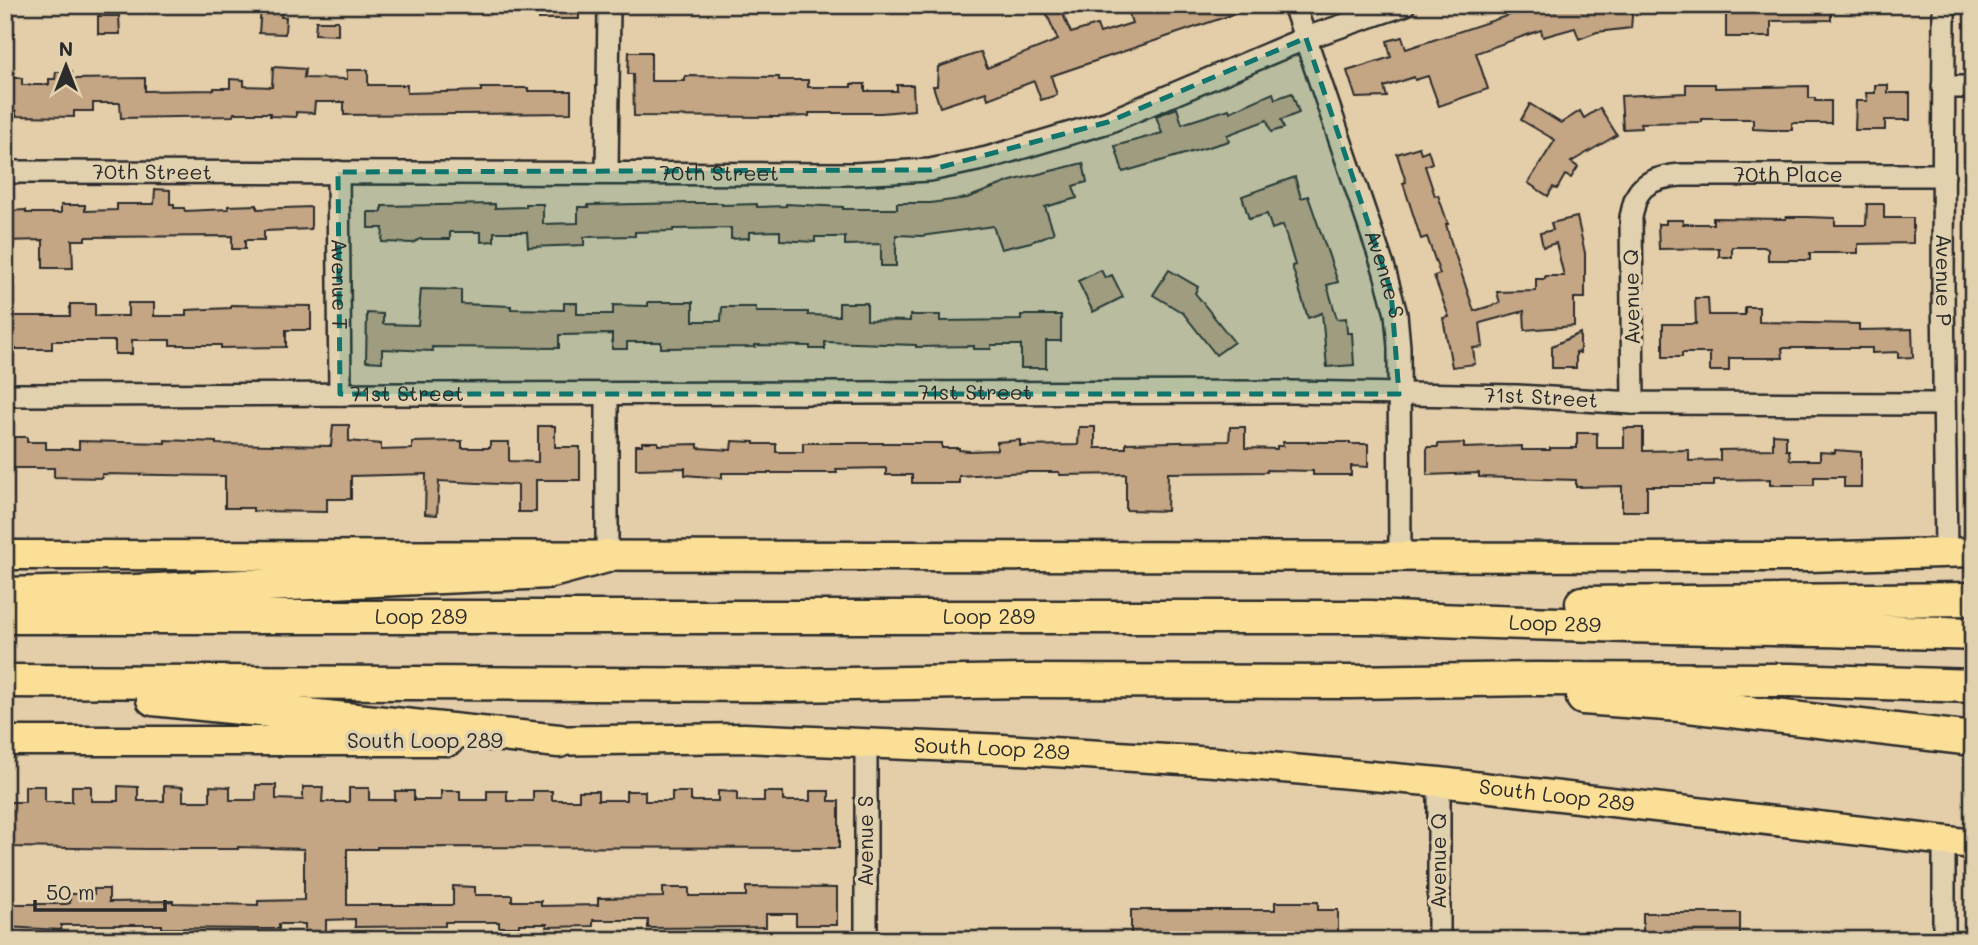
<svg xmlns="http://www.w3.org/2000/svg" width="1978" height="945" font-family="Mali,sans-serif">
	<rect width="100%" height="100%" fill="#e4ceaa"/>
	<filter id="ink" filterUnits="userSpaceOnUse"><feTurbulence type="fractalNoise" baseFrequency=".0143" numOctaves="2"/><feDisplacementMap in="SourceGraphic" scale="14" xChannelSelector="R" yChannelSelector="G"/><feConvolveMatrix kernelMatrix="1 2 1 2 8 2 1 2 1" color-interpolation-filters="sRGB"/></filter>
	<g filter="url(#ink)">
		<g fill="none" stroke-linecap="round" stroke-linejoin="round">
			<!-- stream -->
			<path stroke="#6893a3" stroke-width="5" d="M1314,5L1317,14L1343,5"/>
		</g>
		<!-- building -->
		<g fill="#c4a584" stroke="#2b2b2b" stroke-width="2">
			<rect x="539" y="5" width="40" height="14"/>
			<path d="M1056,5H1059L1071,33L1097,25L1100,33L1132,23L1129,14L1153,5H1254L1255,7L1051,76L1057,95L1041,100L1034,81L988,99L986,92L940,107L933,86H937L938,67L981,52L987,68L1058,40L1045,10Z"/>
			<path d="M1540,5H1633L1631,28L1597,32L1579,39L1575,28L1543,37L1541,30L1476,53L1488,89L1439,106L1428,76L1415,80L1414,77L1384,87L1387,97L1356,98L1347,71L1391,57L1387,41L1402,37L1406,49Z"/>
			<path d="M1726,5H1831V20L1771,21V37H1726Z"/>
			<path d="M261,7L282,9L281,17H286L285,34L259,33Z"/>
			<path d="M98,16H119L120,34H98Z"/>
			<path d="M316,21H338V35L315,34Z"/>
			<path d="M629,52H651V81H685V76L779,77V80H808V87H851V84H865V91H897V85H913L914,110L881,113H809V116L777,117L634,116L633,74H628Z"/>
			<path d="M273,67L305,69L304,78L347,79V70H368V85H407V93L481,91V88H528V91H571V113L344,115V102H315L314,113L296,112V117L270,116V113H234L233,116L121,118L120,103H93V111H74V117L16,116V111H5V78H22V85H49V79H55L56,72H72V79L145,78V91L214,90V88H230V79L244,80V86L272,87Z"/>
			<path d="M1686,84H1715V88L1809,86V98H1815V101H1831V123H1792V130H1771L1753,129V119H1702V122L1640,123L1641,128L1623,129L1621,96L1686,93Z"/>
			<path d="M1875,85H1888V93H1910V120H1885V130H1855L1856,101H1867L1866,93H1875Z"/>
			<path d="M1273,93L1275,99L1292,93L1299,113L1281,120L1284,128L1271,132L1267,120L1227,135L1229,141L1123,172L1115,146L1162,133L1156,116L1177,108L1182,124L1229,109L1230,112Z"/>
			<path d="M1530,104L1561,123L1580,111L1584,118L1600,108L1617,135L1571,162L1578,167L1571,178L1565,175L1557,189L1553,187L1548,196L1528,183L1555,140L1521,120Z"/>
			<path d="M1419,147L1421,153L1428,150L1432,163L1425,166L1435,196L1438,195L1448,224H1446L1450,239L1474,311L1500,303L1497,292L1536,291V279H1545V276H1564L1556,243L1543,247L1540,233L1553,230L1551,223L1577,217L1585,253V298H1574V326L1525,330L1524,311L1480,323L1483,347L1473,348L1475,364L1452,367L1443,318L1449,317L1434,276L1440,274L1427,237L1421,239L1403,183L1406,182L1397,154Z"/>
			<path d="M1083,163L1087,182L1073,186L1077,198L1045,207L1054,233L1031,242L1001,249L993,226L921,236L896,235V266H881V244L845,245V237H815V242L780,240V231L749,232V238L731,239V228L673,229V231L635,232V236L584,237V245L528,247L527,232H494V241L481,242V232H450V239H420L413,243L382,242L383,228H368V212H382V206L495,204V208L526,207V204H543V224L578,223V207H589L588,205L690,203H722V205L757,204V207L786,206V204L843,207V209H897V203H930L967,198L1011,181Z"/>
			<path d="M1295,177L1301,198L1308,196L1338,282L1327,285L1337,319L1346,318L1347,333H1352L1354,365L1327,367L1322,313L1308,318L1292,266L1295,265L1283,225L1272,229L1267,214L1249,219L1242,196Z"/>
			<path d="M155,189L170,190V204H174V208H184L185,211L228,209V206L257,205V209L311,207V229L264,231V240H245V249H232V236L85,237V240H72L73,268H43V240L5,241V211L26,210V213H61V205H85V211L117,210V204H154Z"/>
			<path d="M1867,204H1884V218H1913V243L1858,244V253H1810V260H1768V249L1764,247H1732V257H1719V248L1659,249L1658,224H1666V220H1683V224H1713V218L1786,219V217H1807L1835,218V225H1866Z"/>
			<path d="M1101,270L1105,278L1112,275L1123,297L1093,312L1078,281Z"/>
			<path d="M1169,270L1198,287L1195,293L1234,342L1216,355L1183,313L1153,295Z"/>
			<path d="M421,289L461,290V304L511,306V309L564,310V303H577V314H613V305L648,306V302H693V321H721L722,307H756V312H808V315L839,316V303H867V320L910,321V315H940V321L1021,320V315H1061V341H1046V368H1021V345H991V349H974V346L916,347V345L825,342V349H810V346L755,345V347L661,348V342H627V349H612V334L559,335V348L432,347L433,351L382,349V362L366,361L367,313L383,314V324L418,325Z"/>
			<path d="M1695,298H1708L1709,315H1745V307H1759V322L1859,324V330L1912,329L1913,357L1898,358V352L1872,353V348H1782L1783,358H1729V371H1710V353H1682V357H1663V324H1696Z"/>
			<path d="M128,303H154V316H186V310L231,308V305L311,306V330H286V347L221,348V345H170V340H132V354H115V341H52V349H5V316H70V304H95V316H128Z"/>
			<path d="M1580,333V353L1576,352V368H1552V346Z"/>
			<path d="M333,425H349V441L381,444V450L412,449V442L462,441V448H490V442H509V461L538,462V426H555V447H580V480H536V512H518V485L439,481L437,515L425,514L426,474L351,476V499H327V512L253,511V508H225V476L102,474V478L54,477V468H5V437H27V442H46V449H79V441L165,443V440L216,442V444L331,446Z"/>
			<path d="M1079,427H1095V448H1126V443L1229,441L1230,427H1245V448L1277,449V446H1283V442H1350V444H1368V467L1351,466V475H1313V471L1267,470V472L1168,473L1167,511L1126,510V474L1060,475L1059,472H1028L959,476V483H912V475H886V468L836,469L837,473H722V478L685,475V468L636,469V445H642V442H658V445L698,444V448L731,450L732,441L754,442V444H776V452H803V443H942V448H959V450L969,451L997,450V442L1020,440V446L1078,445Z"/>
			<path d="M1624,428H1643V451L1689,450V461L1720,460V450L1773,449V434L1786,435V450H1789L1790,460H1820V452L1835,453V450L1861,452V487H1844V477H1814V485H1770V479L1714,480V486H1647V511H1622V486L1576,487V480L1479,477V473L1427,475V447H1438V444L1464,443V448L1522,446V450H1550V448H1577V433H1597V448H1624Z"/>
			<path d="M256,785H276V799L303,800V787H323L322,802H349V788H369V800H395V791H414V800H441V791H460V800H487V791H507V801H533V791H552V800H579V791H598V800H626V791H645V801H672V792H691V801H718V791L737,792V801H764V792H783V801H810V791H829V801H839V848L377,847V849H347V905H453V886L475,887V895H512V901H541V906L598,905V898L663,897V888H689V896H746V887L837,888V925H796V914H766V927L648,928V920H593V926L547,927V924H519V927H499V922H445V926L355,927V919L326,920V934L305,935V924H279V929H258L162,928V925H61V930L5,927V904H66L70,903V894H94V889H109V902L173,901V903L258,905V901L304,900V849L238,847V849H147L5,847V802H25V786H45V802H72V786H91V801H118V786L138,787V801H164V786L183,787V801H210V786L230,787V800H256Z"/>
			<path d="M1275,902H1318V910H1338V940H1131V910H1275Z"/>
			<rect x="1643" y="913" width="97" height="27"/>
		</g>
		<g fill="none" stroke-linecap="round" stroke-linejoin="round">
			<defs>
				<g id="minor">
					<path id="s1" d="M1294,5L1384,269L1396,314L1399,347L1400,556"/>
					<path id="s2" d="M1944,5L1943,286L1946,553"/>
					<path d="M1943,87H1973"/>
					<path id="s3" d="M5,172L853,174L930,170L987,158L1108,122L1306,38L1404,5"/>
					<path id="s4" d="M338,172L340,394"/>
					<path d="M607,173L609,5"/>
					<path id="s5" d="M5,395L1291,392L1518,396L1633,403L1943,404"/>
					<path id="s6" d="M1633,403L1631,217C1633,210 1634,200 1638,194C1646,180 1667,176 1681,175H1944"/>
					<path d="M607,556V395"/>
					<path d="M1944,841V940"/>
					<path d="M866,940V743"/>
					<path d="M1439,940V782"/>
				</g>
				<g id="major">
					<path d="M5,555L1809,557L1973,552"/>
					<path d="M5,741H449"/>
					<path id="s7" d="M535,741L744,738L1003,749L1215,762L1439,782L1973,844"/>
				</g>
				<g id="highway">
					<path d="M5,594L135,591L548,572L607,556"/>
					<path d="M1582,603L1973,599"/>
					<path id="s8" d="M5,617H1370C1571,627 1772,628 1973,634"/>
					<path d="M5,681L793,685L1025,681L1351,682L1534,679L1790,680L1973,686"/>
					<path d="M1583,698L1680,705L1973,739"/>
					<path d="M153,699L559,741"/>
				</g>
			</defs>
			<!-- minor casing -->
			<use href="#minor" stroke="#2b2b2b" stroke-width="26"/>
			<!-- major casing -->
			<use href="#major" stroke="#2b2b2b" stroke-width="33"/>
			<!-- highway casing -->
			<use href="#highway" stroke="#2b2b2b" stroke-width="37"/>
			<!-- minor -->
			<use href="#minor" stroke="#e2d1ae" stroke-width="21"/>
			<!-- major -->
			<use href="#major" stroke="#fbdf96" stroke-width="28"/>
			<!-- highway -->
			<use href="#highway" stroke="#fbdf96" stroke-width="32"/>
		</g>
	</g>
	<!-- marked area -->
	<path fill="#0f766e" fill-opacity="0.2" stroke="#0f766e" stroke-width="5" stroke-dasharray="14 9" stroke-linejoin="round" d="M1306,38L1391,291L1399,394H340L338,172L930,170L1108,122Z"/>
	<g text-anchor="middle" stroke-width="7" stroke-linejoin="round" paint-order="stroke">
		<!-- street labels -->
		<g font-size="21" fill="#2b2b2b" stroke="#e2d1ae">
			<text dy="7" stroke="none"><textPath href="#s3" startOffset="147">70th Street</textPath></text>
			<text dy="7" stroke="none"><textPath href="#s3" startOffset="714">70th Street</textPath></text>
			<text dy="7" stroke="none"><textPath href="#s6" startOffset="366">70th Place</textPath></text>
			<text dy="7" stroke="none"><textPath href="#s1" startOffset="284">Avenue S</textPath></text>
			<text dy="7" stroke="none"><textPath href="#s2" startOffset="275">Avenue P</textPath></text>
			<text dy="7" stroke="none"><textPath href="#s4" startOffset="112">Avenue T</textPath></text>
			<text transform="translate(1632 297) rotate(-91)" y="7">Avenue Q</text>
			<text dy="7" stroke="none"><textPath href="#s5" startOffset="970">71st Street</textPath></text>
			<text dy="7" stroke="none"><textPath href="#s5" startOffset="402">71st Street</textPath></text>
			<text dy="7" stroke="none"><textPath href="#s5" startOffset="1536">71st Street</textPath></text>
			<text dy="7" stroke="none"><textPath href="#s8" startOffset="416">Loop 289</textPath></text>
			<text dy="7" stroke="none"><textPath href="#s8" startOffset="984">Loop 289</textPath></text>
			<text dy="7" stroke="none"><textPath href="#s8" startOffset="1550">Loop 289</textPath></text>
			<text x="425" y="748">South Loop 289</text>
			<text dy="7" stroke="none"><textPath href="#s7" startOffset="457">South Loop 289</textPath></text>
			<text dy="7" stroke="none"><textPath href="#s7" startOffset="1024">South Loop 289</textPath></text>
			<text transform="translate(866 841) rotate(-90)" y="7">Avenue S</text>
			<text transform="translate(1439 861) rotate(-90)" y="7">Avenue Q</text>
		</g>
	</g>
	<!-- margin -->
	<rect width="1978" height="945" fill="none" stroke="#e2d1ae" stroke-width="28"/>
	<rect x="14" y="14" width="1950" height="917" fill="none" stroke="#2b2b2b" stroke-width="2.5" filter="url(#ink)"/>
	<!-- north arrow -->
	<g transform="translate(66 66)" stroke="#e2d1ae" stroke-width="5" paint-order="stroke">
	<path d="M0-5L12 26L0 18L-12 26Z" fill="#2b2b2b"/>
	<text y="-10" font-size="19" font-weight="bold" text-anchor="middle" fill="#2b2b2b">N</text>
	</g>
	<!-- scale -->
	<path d="M35 900v10h130v-10" fill="none" stroke="#2b2b2b" stroke-width="3.5"/>
	<text x="46" y="900" font-size="21" fill="#2b2b2b" stroke="#e2d1ae" stroke-width="5" paint-order="stroke">50 m</text>
</svg>
